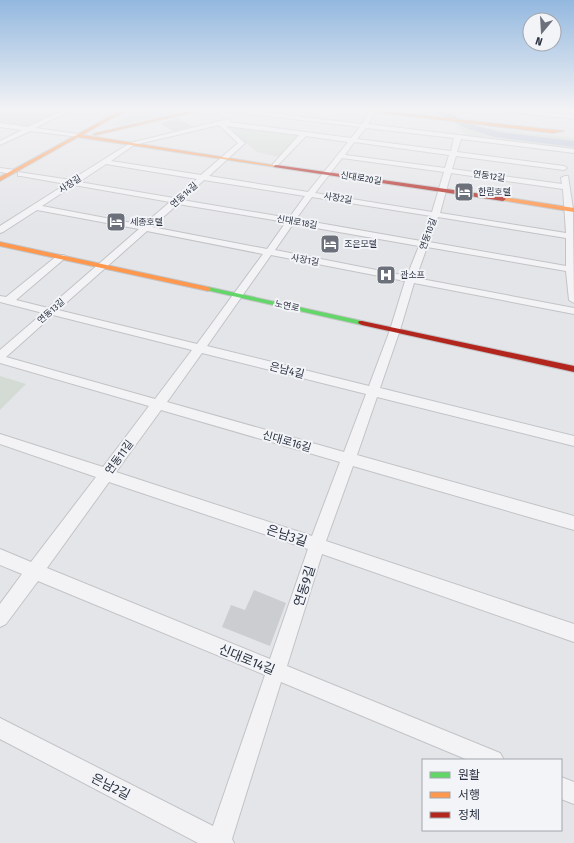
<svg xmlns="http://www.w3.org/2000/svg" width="574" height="843" font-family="'Fira Sans Condensed','Noto Sans KR',sans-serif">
	<rect width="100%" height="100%" fill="#e4e5e8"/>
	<!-- built -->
	<path fill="#d3d4db" d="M0,109H67L28,127L0,123Z"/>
	<!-- green -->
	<g fill="#d4dbd4">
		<path d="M141,109H193L118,126L112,125Z"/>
		<path d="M228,124L301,134L280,157L257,152L239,137Z"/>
		<path d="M453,124L574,138V150L470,138Z"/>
		<path d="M0,376L26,384L0,410Z"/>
	</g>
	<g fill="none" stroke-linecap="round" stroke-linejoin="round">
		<!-- river -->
		<path fill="#b4bfd2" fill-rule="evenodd" d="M428,109H440L474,125L500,132L574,141V147L495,137L468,129Z"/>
	</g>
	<!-- building -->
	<g fill="#cccdd0">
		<path d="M178,119L192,126L173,131L160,123Z"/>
		<path d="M254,590L286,603L270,646L222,627L231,605L245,610Z"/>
	</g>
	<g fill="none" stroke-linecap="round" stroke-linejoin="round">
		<defs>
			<g id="street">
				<path d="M66,109H73L35,128L78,134L81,136L80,137L30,131L0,145V141L22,130L0,127V123L28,127Z"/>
				<path d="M223,109H238L362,124L369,111L372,109L375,111L368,124L574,149V153L461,139L457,152L564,166L567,168L564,170L456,156L452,169L562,184L561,178L565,176H568L573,209L574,303L569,300L566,271L427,247L416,278L574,308V314L414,283L400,330L380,388L574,436V446L377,397L357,455L574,516V530L353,466L326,541L574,624V642L322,554L287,666L500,753L504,760H468L281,682L232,839L234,843H198L0,739V718L213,826L265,675L38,581L6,624L0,627V604L22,574L0,565V549L31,562L96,477L0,444V434L103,467L149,406L0,363V350L43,313L0,302V296L6,297L58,255H64L66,257L64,259L16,300L48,308L139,229L37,210L3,232L0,233V226L66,184L21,176H18V172L71,180L130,143L228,119L231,121L229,122L351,138L360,127L226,111ZM219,125L238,143L201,175L111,161L134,145ZM226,126L299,135L273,164V166H277L306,136L348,142L308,192L209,176L245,143ZM366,128L454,138L451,151L357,139ZM354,142L449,155L445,168L345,155ZM342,158L444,172L432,212L315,193ZM106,164L197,179L174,198L79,182ZM451,173L563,189L566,233L440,213ZM204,180L305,196L289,218L182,200ZM74,185L170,202L143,225L42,206ZM312,197L431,216L421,241L296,219ZM178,204L286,222L267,249L152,227ZM438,217L566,238V266L429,242ZM293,224L419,246L407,276L275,250ZM147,231L263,254L197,344L58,310ZM271,255L405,281L390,330L369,386L207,346ZM53,315L192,350L155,399L6,357ZM202,353L366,394L344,452L167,402ZM161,410L340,462L312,536L116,472ZM109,482L308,549L270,659L47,568Z"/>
				<path d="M498,109H514L574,115V119L501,111Z"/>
				<path d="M0,168L15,170L16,172L12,174L0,172Z"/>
				<path d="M561,777L574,782V804L561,799Z"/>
			</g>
			<path id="fast" d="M208,287L362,321L366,323L362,325L206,290L205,289Z"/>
			<g id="slow">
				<path d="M124,109H128L82,135L278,166L276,167L78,137L0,181V177Z"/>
				<path d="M200,109H206L95,135L93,134Z"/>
				<path d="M351,109H361L564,131L552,133Z"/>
				<path d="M503,197L574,208V212L501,200V198Z"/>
				<path d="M0,242L208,287L211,289L208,291L0,246Z"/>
			</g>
			<g id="jam">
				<path d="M276,165L503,197L506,199L503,201L274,167V166Z"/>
				<path d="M359,321H362L574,366V372L362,325L358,323Z"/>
			</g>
		</defs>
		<!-- street casing -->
		<use href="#street" stroke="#c2c3c6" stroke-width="2"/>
		<!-- fast casing -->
		<use href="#fast" stroke="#c2c3c6" stroke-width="2"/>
		<!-- slow casing -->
		<use href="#slow" stroke="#c2c3c6" stroke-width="2"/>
		<!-- jam casing -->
		<use href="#jam" stroke="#c2c3c6" stroke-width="2"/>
		<!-- street -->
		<use href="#street" fill="#f3f3f5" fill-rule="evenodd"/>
		<!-- fast -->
		<use href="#fast" fill="#63d668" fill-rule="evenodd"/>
		<!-- slow -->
		<use href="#slow" fill="#ff974d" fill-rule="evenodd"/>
		<!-- jam -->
		<use href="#jam" fill="#b3261e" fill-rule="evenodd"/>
	</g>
	<!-- sky -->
	<linearGradient id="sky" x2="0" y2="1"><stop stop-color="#93b8df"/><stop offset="0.48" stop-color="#f3f3f5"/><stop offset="1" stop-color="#f3f3f5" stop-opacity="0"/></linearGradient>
	<rect width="574" height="227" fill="url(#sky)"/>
	<!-- icons -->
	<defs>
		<symbol id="hotel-square" viewBox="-11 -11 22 22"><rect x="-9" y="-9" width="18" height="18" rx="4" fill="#6c707b" stroke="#f2f4f7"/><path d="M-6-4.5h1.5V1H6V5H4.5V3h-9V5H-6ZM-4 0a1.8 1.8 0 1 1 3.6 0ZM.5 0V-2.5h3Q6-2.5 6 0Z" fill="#fff"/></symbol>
		<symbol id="hospital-square" viewBox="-11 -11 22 22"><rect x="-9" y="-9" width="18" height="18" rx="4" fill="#6c707b" stroke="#f2f4f7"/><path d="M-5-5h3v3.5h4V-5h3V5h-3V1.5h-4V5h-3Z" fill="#fff"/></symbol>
	</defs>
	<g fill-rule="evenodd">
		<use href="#hotel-square" x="453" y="181" width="22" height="22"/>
		<use href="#hotel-square" x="105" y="211" width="22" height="22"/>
		<use href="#hotel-square" x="319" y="233" width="22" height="22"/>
		<use href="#hospital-square" x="375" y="264" width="22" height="22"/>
	</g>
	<g text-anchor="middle" stroke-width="4" stroke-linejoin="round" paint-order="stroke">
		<!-- far-street labels -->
		<g font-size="9" fill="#2b3141" stroke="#f2f4f7">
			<text transform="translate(489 176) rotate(8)" y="3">연동12길</text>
			<text transform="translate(361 178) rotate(9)" y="3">신대로20길</text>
			<text transform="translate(70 184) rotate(-33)" y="3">사장길</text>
			<text transform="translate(184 195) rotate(-42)" y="3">연동14길</text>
			<text transform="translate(338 198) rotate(9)" y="3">사장2길</text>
			<text transform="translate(297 222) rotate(10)" y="3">신대로18길</text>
			<text transform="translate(428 234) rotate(-70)" y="3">연동10길</text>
			<text transform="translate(305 260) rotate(11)" y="3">사장1길</text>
			<text transform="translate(287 306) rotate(12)" y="3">노연로</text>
			<text transform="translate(51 311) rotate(-41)" y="3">연동13길</text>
		</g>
		<!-- far-poi labels -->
		<g font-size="9" fill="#2b3141" stroke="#f2f4f7" text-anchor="start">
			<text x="478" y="195">한림호텔</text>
			<text x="130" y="225">세종호텔</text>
			<text x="344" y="247">조은모텔</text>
			<text x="400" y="278">관소프</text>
		</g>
		<!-- street labels -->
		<g font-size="11" fill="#2b3141" stroke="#f2f4f7">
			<text transform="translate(287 370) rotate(14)" y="4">은남4길</text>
			<text transform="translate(287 441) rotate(16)" y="4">신대로16길</text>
			<text transform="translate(119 457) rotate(-54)" y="4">연동11길</text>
		</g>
		<!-- near-street labels -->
		<g font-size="13" fill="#2b3141" stroke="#f2f4f7">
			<text transform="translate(287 535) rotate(18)" y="5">은남3길</text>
			<text transform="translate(304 586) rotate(-72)" y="5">연동9길</text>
			<text transform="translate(247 659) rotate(22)" y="5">신대로14길</text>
			<text transform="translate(111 786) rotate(27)" y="5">은남2길</text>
		</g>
	</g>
	<!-- legend -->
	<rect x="422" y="759" width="140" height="72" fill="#f2f4f7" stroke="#a2a6ae"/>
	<rect x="430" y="772" width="20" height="6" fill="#63d668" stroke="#a2a6ae"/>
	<text x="458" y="779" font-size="12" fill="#2b3141">원활</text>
	<rect x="430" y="792" width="20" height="6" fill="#ff974d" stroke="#a2a6ae"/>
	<text x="458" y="799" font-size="12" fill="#2b3141">서행</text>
	<rect x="430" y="812" width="20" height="6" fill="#b3261e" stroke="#a2a6ae"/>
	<text x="458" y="819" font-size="12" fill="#2b3141">정체</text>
	<!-- north arrow -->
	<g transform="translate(542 32) rotate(198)"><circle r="19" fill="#f2f4f7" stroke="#a2a6ae"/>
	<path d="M0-3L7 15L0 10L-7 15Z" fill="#6c707b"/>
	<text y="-6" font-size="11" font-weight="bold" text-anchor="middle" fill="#2b3141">N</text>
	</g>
</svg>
